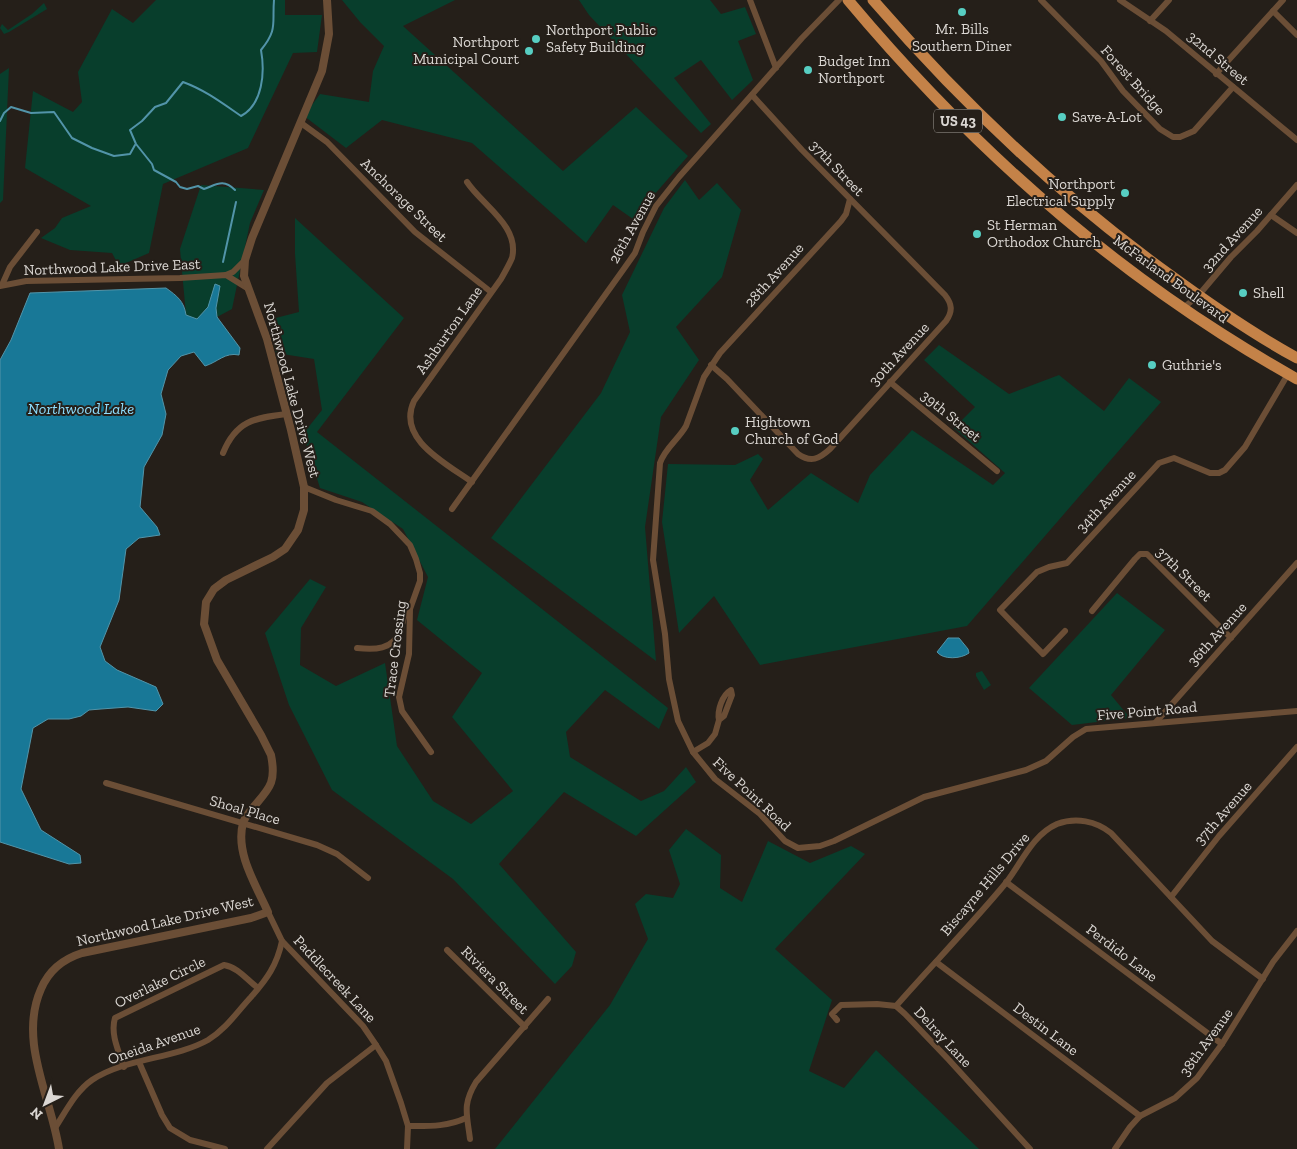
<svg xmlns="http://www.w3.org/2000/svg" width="1297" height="1149" font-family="'Zilla Slab',serif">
	<rect width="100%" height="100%" fill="#251f19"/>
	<!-- green -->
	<g fill="#083e2c">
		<path d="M156,0H285V15H322L317,52L293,53L248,148L163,184L149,253L119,266L112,253L70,250L41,238L55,228L62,218L91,206L25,168L33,91L73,112L82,102L78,72L112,9L133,23Z"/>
		<path d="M342,0H455L403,26L563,171L636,107L688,156L633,219L613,205L586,243L472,143L382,120L346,148L304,116L320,94L369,102L373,71L384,46L360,22Z"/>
		<path d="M579,0H710L721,14L745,7L756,34L738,41L753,80L732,100L701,60L674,78L711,124L701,133L589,15Z"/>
		<path d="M44,3L47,9L9,32L4,34L0,28L2,24L8,30L32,14Z"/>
		<path d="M9,68L3,200L0,203V74Z"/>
		<path d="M685,180L699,200L717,183L741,210L722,277L676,327L699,360L661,417L645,527L656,661L491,538L601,393L630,332L622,295L664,208Z"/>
		<path d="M201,185L264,190L250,223L232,309L217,317L216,308L220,286L208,307L197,319L186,315L180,249Z"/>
		<path d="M295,218L404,318L317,432L668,708L659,729L605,690L566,732L570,757L641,801L664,791L686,767L696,782L636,836L564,792L499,864L576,952L572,966L555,984L453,879L332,790L289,705L265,633L310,579L326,587L301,628L300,665L336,686L385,663L397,746L433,801L471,824L513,791L452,717L482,673L417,620L428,577L403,529L362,502L320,488L303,434L322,410L314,359L276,353L268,320L299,312L295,254Z"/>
		<path d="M939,345L1009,394L1059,375L1104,411L1129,378L1161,402L967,626L760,665L714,596L679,633L662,522L668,464L735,465L758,454L763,459L750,480L768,510L811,473L858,503L870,475L912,430L993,485L1005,473L954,428L975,407L924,360Z"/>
		<path d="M1117,593L1165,630L1111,695L1130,718L1072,725L1029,688Z"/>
		<path d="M982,671L991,685L984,690L976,676V673Z"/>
		<path d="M686,829L721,855L720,888L742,902L768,841L810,863L851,846L865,854L775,949L832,1000L809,1071L844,1088L876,1050L979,1149H495L610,1005L648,939L635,904L646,894L673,898L680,884L669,850Z"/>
	</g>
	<!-- water -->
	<g fill="#187897" stroke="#5294a9">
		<path d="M215,284L220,286L216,308L217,317L240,348L239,355C225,352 218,362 205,366L194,352L181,356L168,370L161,394L166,414L162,435L144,467L140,507L157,527L160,535L139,538L126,549L119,600L100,647L105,661L117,670L156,687L163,704L156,711L128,707L101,709L89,710L81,716L69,719H48L33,728L21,789L41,830L80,855L81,863L69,864L0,842V360L11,340L30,293L166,288C177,296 184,301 186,315L197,319L208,307Z"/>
		<path d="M948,638H959L968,649L969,653C961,659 943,660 937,652Z"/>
	</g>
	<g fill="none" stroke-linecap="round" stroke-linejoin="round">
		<!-- stream -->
		<g stroke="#5294a9" stroke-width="2">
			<path d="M0,121L4,113L11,107L31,113L54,112L72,138L92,148L114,156L130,154L135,145"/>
			<path d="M235,190C223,178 216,185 204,189L198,186L187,189L180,187L176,182L154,170L152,164L136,144L130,130L142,121L155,107L166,103L183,82C205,90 222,103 241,116C263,104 265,72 261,50C278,29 272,24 274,0"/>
			<path d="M223,262L236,202"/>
		</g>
		<!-- minor -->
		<g stroke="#6b4e36" stroke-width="6">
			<path d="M750,0L776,68"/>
			<path d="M1041,0L1101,61L1123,91L1160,129L1173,137H1180L1194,131L1233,87"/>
			<path d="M1120,0L1166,31L1297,140"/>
			<path d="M1273,11L1297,35"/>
			<path d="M1150,21L1169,0"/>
			<path d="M1216,74L1283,0"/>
			<path d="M301,123L327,142L415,232L491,292"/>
			<path d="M467,182C482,205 520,226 512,258C509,265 505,272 501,279L414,401C396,439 447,464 472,482"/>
			<path d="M850,199L846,214L841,221L720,353L704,377L686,426C678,440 665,448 660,463L653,560L665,634L669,679L678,721L693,752L715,779L760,814L785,841L798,848L820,846L834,841L924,797L1026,770L1046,761L1073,737L1086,729L1297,711"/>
			<path d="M1271,215L1297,233"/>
			<path d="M226,275L233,272L245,260"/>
			<path d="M2,285L10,267L37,232"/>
			<path d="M0,286L26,281L180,278L226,275L247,288"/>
			<path d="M1183,308L1198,296L1231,257L1257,231L1297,185"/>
			<path d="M711,365L727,379L798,454C811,463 819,459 830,449L946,321C953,311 952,304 945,295L802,150L752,95"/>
			<path d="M890,382L997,471"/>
			<path d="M223,453C236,421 254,418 286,414"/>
			<path d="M304,487L336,500L372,511L390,524L410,545L416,559L420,573V581L410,609L409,654L399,697L402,711L431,752"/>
			<path d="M452,509L623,270L635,253L643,232L656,206L679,177L802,38L839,0"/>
			<path d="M1092,611L1135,559L1140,554H1147L1231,638"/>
			<path d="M1065,631L1043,654L1000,610L1037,572L1049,567L1067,563L1159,463L1174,458L1210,473H1219L1225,470L1245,447L1288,374"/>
			<path d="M357,648C374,650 393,650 400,631C404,621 403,613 410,605"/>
			<path d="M1156,722L1297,563"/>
			<path d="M693,752L708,743L715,734L719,720L724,716L732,695L731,690C722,695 717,711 719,720"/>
			<path d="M106,783L317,845L337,854L368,878"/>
			<path d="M1006,882L1222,1044"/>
			<path d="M1171,897L1219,836L1297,747"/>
			<path d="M268,912L282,941L363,1026L376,1045L386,1061L401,1103L408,1126L407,1149"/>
			<path d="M447,950L525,1027"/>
			<path d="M936,962L1140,1116"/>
			<path d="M896,1006C932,965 970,926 1005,884C1021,864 1032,835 1057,824C1076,817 1096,821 1111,833L1212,941L1263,979"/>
			<path d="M837,1020L832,1014L841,1005L877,1004L896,1006L905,1014L949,1060L1030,1149"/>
			<path d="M139,1062L162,1115L170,1128L190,1140L225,1149"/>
			<path d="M124,1067C119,1052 110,1034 115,1018L224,965C238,967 247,980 258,988"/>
			<path d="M408,1126C428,1126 447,1127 466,1118"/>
			<path d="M55,1128C66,1111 76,1091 92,1080C125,1058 174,1059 208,1040C226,1029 237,1012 251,997C267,979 277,965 282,941"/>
			<path d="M470,1139C467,1114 462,1105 476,1082L548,999"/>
			<path d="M267,1149L327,1083L376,1045"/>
			<path d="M1115,1149L1130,1127L1140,1116L1175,1098L1197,1078L1222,1044L1273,962L1297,931"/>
		</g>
		<!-- tertiary -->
		<path stroke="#6b4e36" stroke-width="8" d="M59,1149C51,1097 18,1041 41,989C49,970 63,959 82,953L251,918L268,912C256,885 235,853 243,823C244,819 248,814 251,810C268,789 277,785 271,755L261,735L217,660L204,624L206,602L214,589L226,580L273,557L285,549L298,530L304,510V487L291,430L267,339L244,276L245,260L252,238L322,71L329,34L327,0"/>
		<!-- trunk -->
		<g stroke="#c48248" stroke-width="11">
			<path d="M848,0C956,129 1081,244 1222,334C1247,350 1272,365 1297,379"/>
			<path d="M873,0C962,103 1059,195 1170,275C1211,305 1253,334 1297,358"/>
		</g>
	</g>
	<!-- markers -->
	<g fill="#57cec2" stroke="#251f19" stroke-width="2">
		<circle cx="962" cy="12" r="5"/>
		<circle cx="536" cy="39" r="5"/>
		<circle cx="529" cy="51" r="5"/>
		<circle cx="808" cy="70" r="5"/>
		<circle cx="1062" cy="117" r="5"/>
		<circle cx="1125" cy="193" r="5"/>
		<circle cx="977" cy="234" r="5"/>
		<circle cx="1243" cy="293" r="5"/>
		<circle cx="1152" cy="365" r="5"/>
		<circle cx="735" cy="431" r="5"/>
	</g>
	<g text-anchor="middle" stroke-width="4" stroke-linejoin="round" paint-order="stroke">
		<!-- shield labels -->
		<rect fill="#251f19" stroke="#a4a09b" stroke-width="1" x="934" y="109.5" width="48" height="23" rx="4"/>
		<g font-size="14" font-weight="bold" fill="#dbd7d3">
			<text x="958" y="126">US 43</text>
		</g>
		<!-- poi labels -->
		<g font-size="15" fill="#dbd7d3" stroke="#251f19" text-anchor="start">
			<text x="962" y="34" text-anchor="middle">Mr. Bills<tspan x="962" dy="17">Southern Diner</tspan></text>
			<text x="546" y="35">Northport Public<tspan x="546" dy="17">Safety Building</tspan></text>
			<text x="519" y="47" text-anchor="end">Northport<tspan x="519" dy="17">Municipal Court</tspan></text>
			<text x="818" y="66">Budget Inn<tspan x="818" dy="17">Northport</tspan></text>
			<text x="1072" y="122">Save-A-Lot</text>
			<text x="1115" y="189" text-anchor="end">Northport<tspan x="1115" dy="17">Electrical Supply</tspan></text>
			<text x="987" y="230">St Herman<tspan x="987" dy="17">Orthodox Church</tspan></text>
			<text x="1253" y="298">Shell</text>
			<text x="1162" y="370">Guthrie's</text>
			<text x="745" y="427">Hightown<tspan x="745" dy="17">Church of God</tspan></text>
		</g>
		<!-- street labels -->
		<g font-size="15" fill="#dbd7d3" stroke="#251f19">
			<text transform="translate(1218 58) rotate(40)" y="5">32nd Street</text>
			<text transform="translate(1133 80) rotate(48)" y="5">Forest Bridge</text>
			<text transform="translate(837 168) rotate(46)" y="5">37th Street</text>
			<text transform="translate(404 200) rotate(44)" y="5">Anchorage Street</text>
			<text transform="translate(632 227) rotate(-61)" y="5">26th Avenue</text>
			<text transform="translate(1232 239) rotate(-48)" y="5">32nd Avenue</text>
			<text transform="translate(112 267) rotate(-2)" y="5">Northwood Lake Drive East</text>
			<text transform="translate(774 275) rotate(-48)" y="5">28th Avenue</text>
			<text transform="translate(1171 279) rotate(36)" y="5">McFarland Boulevard</text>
			<text transform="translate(449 330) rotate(-55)" y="5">Ashburton Lane</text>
			<text transform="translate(899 354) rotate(-47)" y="5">30th Avenue</text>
			<text transform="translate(292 390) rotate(75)" y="5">Northwood Lake Drive West</text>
			<text transform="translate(951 416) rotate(39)" y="5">39th Street</text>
			<text transform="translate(1106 501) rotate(-47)" y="5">34th Avenue</text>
			<text transform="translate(1184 574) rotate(44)" y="5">37th Street</text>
			<text transform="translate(1217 634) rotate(-48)" y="5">36th Avenue</text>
			<text transform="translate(395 649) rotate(-83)" y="5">Trace Crossing</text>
			<text transform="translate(1147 711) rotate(-5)" y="5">Five Point Road</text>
			<text transform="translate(752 794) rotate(43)" y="5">Five Point Road</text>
			<text transform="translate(245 810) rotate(16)" y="5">Shoal Place</text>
			<text transform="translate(1223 813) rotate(-49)" y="5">37th Avenue</text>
			<text transform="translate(985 884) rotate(-50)" y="5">Biscayne Hills Drive</text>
			<text transform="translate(165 921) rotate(-13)" y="5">Northwood Lake Drive West</text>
			<text transform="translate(1122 953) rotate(37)" y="5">Perdido Lane</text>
			<text transform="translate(335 979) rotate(47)" y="5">Paddlecreek Lane</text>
			<text transform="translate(495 980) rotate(45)" y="5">Riviera Street</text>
			<text transform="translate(160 982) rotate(-26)" y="5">Overlake Circle</text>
			<text transform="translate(1046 1029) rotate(37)" y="5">Destin Lane</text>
			<text transform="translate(943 1037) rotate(47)" y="5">Delray Lane</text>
			<text transform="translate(1206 1042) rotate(-54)" y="5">38th Avenue</text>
			<text transform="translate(154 1044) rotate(-19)" y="5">Oneida Avenue</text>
		</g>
		<!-- water labels -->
		<g font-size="16" font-style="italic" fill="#8fdefe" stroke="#251f19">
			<text x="81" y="414">Northwood Lake</text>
		</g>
	</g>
	<!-- north arrow -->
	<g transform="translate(45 1104) rotate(222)" stroke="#251f19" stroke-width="4" paint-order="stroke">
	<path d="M0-4L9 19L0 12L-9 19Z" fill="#dbd7d3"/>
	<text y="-8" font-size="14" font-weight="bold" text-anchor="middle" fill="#dbd7d3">N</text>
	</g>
</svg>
